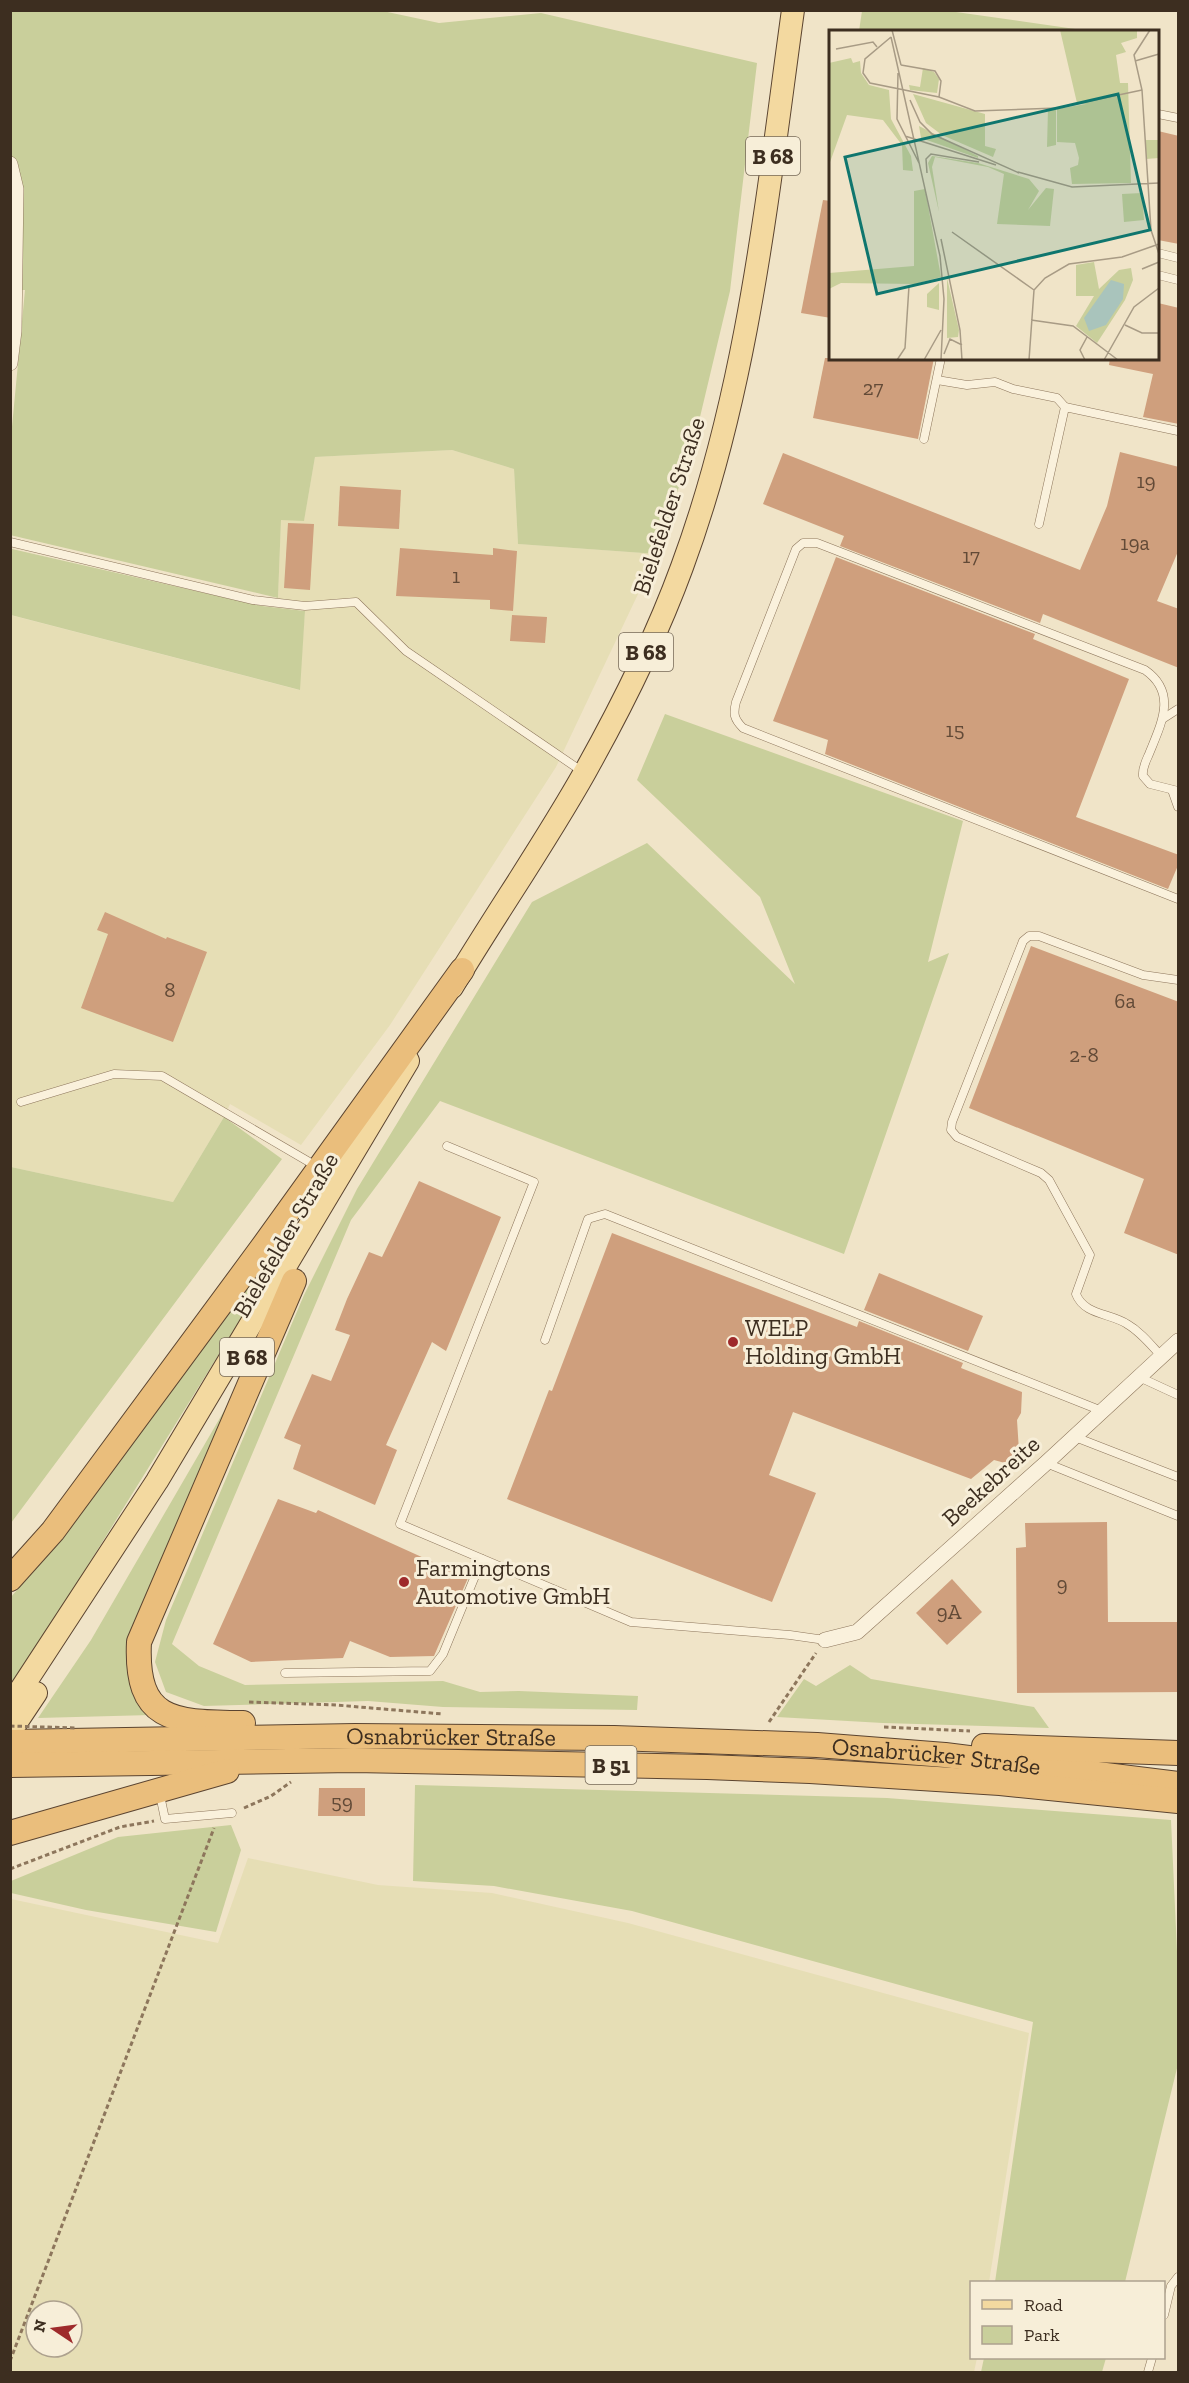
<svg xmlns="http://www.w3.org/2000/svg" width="1189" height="2383" font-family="'Zilla Slab',serif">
	<rect width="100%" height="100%" fill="#f0e4c8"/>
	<!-- farmland -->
	<g fill="#e6deb5" fill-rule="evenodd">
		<path d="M452,450L514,469L518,544L657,554L556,767L390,1025L301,1145L230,1104L224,1117L173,1202L11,1167L10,615L299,690L305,611L278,598L281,519L304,520L315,457Z"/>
		<path d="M248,1858L378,1885L492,1893L628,1923L1029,2033L989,2282H972V2358H977L974,2372H11V1899L218,1943ZM36,2311H72V2347H36Z"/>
	</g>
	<!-- green -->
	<g fill="#c9cf9b">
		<path d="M378,10L439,23L541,13L757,63L730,291L695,438L657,554L518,544L514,469L452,450L315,457L304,521L281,520L278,598L10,535L11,437L25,290H11V11Z"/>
		<path d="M862,11H949L1089,31H859Z"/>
		<path d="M12,549L262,606L305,611L300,690L11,615Z"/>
		<path d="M665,714L963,821L928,962L949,953L844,1254L440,1101L351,1220L172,1644L199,1666L245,1685L443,1681L480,1692L519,1691L638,1696L637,1710L443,1707L368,1701L204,1706L166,1692L155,1662L166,1620L304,1295L357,1189L532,902L647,843L795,984L760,897L637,780Z"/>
		<path d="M224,1117L282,1159L11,1523V1167L173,1202Z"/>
		<path d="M248,1281L260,1288L26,1665L11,1685V1597L62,1537Z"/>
		<path d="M235,1392L135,1627C125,1670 124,1678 151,1715L38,1718L91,1640Z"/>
		<path d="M850,1665L871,1679L1034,1707L1049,1728L883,1723L777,1717L804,1679L816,1686Z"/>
		<path d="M415,1785L887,1798L1171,1820L1178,1973V2064L1125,2282H995L1033,2022L632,1911L494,1886L413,1881Z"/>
		<path d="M231,1825L241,1850L216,1932L86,1910L11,1893V1881L118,1837Z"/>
		<path d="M984,2358H1106L1102,2372H981Z"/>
	</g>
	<!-- building -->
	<g fill="#cf9f7d">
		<path d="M1158,131L1179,136V244L1158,240Z"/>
		<path d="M823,200L831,201V318L801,313Z"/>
		<path d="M1158,303L1179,308V424L1143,417L1153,374L1109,365L1110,358H1158Z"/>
		<path d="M825,358H934L918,439L813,418Z"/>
		<path d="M1120,452L1179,467V549L1157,601L1179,609V668L1043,614L1040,623L840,546L844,536L763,504L783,453L1080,570L1107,506Z"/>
		<path d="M340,486L401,490L399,529L338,526Z"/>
		<path d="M288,523L314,524L310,590L284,588Z"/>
		<path d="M400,548L493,555V548L517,551L513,611L490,609V600L396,596Z"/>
		<path d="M836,557L1035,634L1033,639L1129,679L1076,817L1179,855V863L1168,889L825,754L828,740L773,721Z"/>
		<path d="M512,615L547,617L545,643L510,641Z"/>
		<path d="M105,912L166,939L167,937L207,952L173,1042L81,1008L108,934L97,930Z"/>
		<path d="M1031,946L1179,1002V1255L1124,1233L1144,1179L969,1108Z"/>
		<path d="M419,1181L501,1217L446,1351L432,1342L386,1445L397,1450L375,1505L293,1469L301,1445L284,1438L312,1374L331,1381L350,1335L335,1330L347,1299L369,1252L382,1257Z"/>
		<path d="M612,1233L857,1327L859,1321L963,1363L961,1368L1022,1392L1021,1413L1017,1420L1019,1451L1005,1463L994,1460L971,1479L793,1412L769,1475L816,1493L772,1602L507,1499L549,1390L552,1391Z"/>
		<path d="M879,1273L983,1316L968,1351L864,1310Z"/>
		<path d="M278,1499L316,1513L318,1510L468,1578L434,1656L390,1657L350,1641L343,1658L251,1662L213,1644Z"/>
		<path d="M1107,1522L1108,1622H1179V1692L1017,1693L1016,1548L1026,1547L1025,1523Z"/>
		<path d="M952,1579L982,1612L947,1645L916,1613Z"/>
		<path d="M319,1788H365V1816H318Z"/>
	</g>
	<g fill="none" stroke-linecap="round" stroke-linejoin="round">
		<defs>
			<g id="service">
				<path d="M1158,114L1178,118"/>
				<path d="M1158,253L1178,258"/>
				<path d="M1158,275L1178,280"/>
				<path d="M937,380L967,385L995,382L1013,389L1057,398L1065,407"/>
				<path d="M924,439L941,358"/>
				<path d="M1039,524L1065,407L1178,431"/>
				<path d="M10,542L253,600L305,606L356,602L406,651L583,772"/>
				<path d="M1164,718L1178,709"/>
				<path d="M1172,790L1178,807"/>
				<path d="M1178,791L1150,784L1143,776C1142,768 1146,761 1149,754C1161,724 1178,693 1145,670L817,543H803L796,549L736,702C733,714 734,719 743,728L1178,899"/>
				<path d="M21,1102L114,1074L162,1076L316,1166"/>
				<path d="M447,1146L534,1182L400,1524L631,1622L790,1635L825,1640"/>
				<path d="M545,1340L588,1219L605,1214L1102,1411"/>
				<path d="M1162,1357C1151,1345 1141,1332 1127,1324C1110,1313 1084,1315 1076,1294L1090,1255L1049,1180L1041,1173L957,1137L951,1130L952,1122L1023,941L1029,936H1039L1143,975L1178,980"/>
				<path d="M1139,1377L1178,1395"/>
				<path d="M1075,1437L1178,1477"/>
				<path d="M1046,1463L1178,1516"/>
				<path d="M285,1673L430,1671L443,1654L482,1559"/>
				<path d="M160,1795L165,1819L232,1813"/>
				<path d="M1164,2315L1171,2286L1178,2277"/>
				<path d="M1148,2372L1152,2358"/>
			</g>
			<g id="minor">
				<path d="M10,164L16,189L14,331L10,363"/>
				<path d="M825,1640L857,1632L1046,1463L1178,1341"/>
			</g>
			<g id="primary">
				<path d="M452,987C495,915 544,845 585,772C622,706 656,638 682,567C748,389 767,198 793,10"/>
				<path d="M10,1706L157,1481L408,1061"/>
				<path d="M10,1732L36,1693"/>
			</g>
			<g id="trunk">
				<path d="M10,1579L53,1531L259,1252L462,970"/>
				<path d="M243,1723C176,1722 135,1724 139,1642L294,1281"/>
				<path id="s1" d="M10,1742L355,1736L614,1738L817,1745L945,1755L1178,1784"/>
				<path d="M984,1746L1178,1753"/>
				<path d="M10,1765L354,1760L707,1767L810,1771L1000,1783L1178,1801"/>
				<path d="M10,1833L227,1771"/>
			</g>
		</defs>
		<!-- service casing -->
		<use href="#service" stroke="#8d765c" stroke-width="9"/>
		<!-- minor casing -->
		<use href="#minor" stroke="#8d765c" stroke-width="16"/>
		<!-- primary casing -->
		<use href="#primary" stroke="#5b4430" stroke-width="24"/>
		<!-- trunk casing -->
		<use href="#trunk" stroke="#5b4430" stroke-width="26"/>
		<!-- path -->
		<g stroke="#8d765c" stroke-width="3" stroke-dasharray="4.5 3" stroke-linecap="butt">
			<path d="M249,1702L336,1705L443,1714"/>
			<path d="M769,1722L816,1653"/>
			<path d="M884,1727L970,1731"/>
			<path d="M244,1808L271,1796L291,1782"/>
			<path d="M10,1869L120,1827L154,1821"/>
			<path d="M10,2361L214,1828"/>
		</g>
		<!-- service -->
		<use href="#service" stroke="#faf1dc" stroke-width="8"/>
		<!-- minor -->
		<use href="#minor" stroke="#faf1dc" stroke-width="15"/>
		<!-- primary -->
		<use href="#primary" stroke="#f3d9a0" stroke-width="22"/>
		<!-- trunk -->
		<use href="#trunk" stroke="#eabe7c" stroke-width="24"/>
		<!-- path-bridge -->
		<path stroke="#8d765c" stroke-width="3" stroke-dasharray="4.5 3" stroke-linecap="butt" d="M10,1726L77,1728"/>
	</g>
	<!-- markers -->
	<g fill="#9e2a2b" stroke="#f7eed8" stroke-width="2">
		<circle cx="733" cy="1342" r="6"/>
		<circle cx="404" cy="1582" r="6"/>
	</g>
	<g text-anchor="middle" stroke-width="6" stroke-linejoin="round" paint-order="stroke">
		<!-- number labels -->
		<g font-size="21" fill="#624a37">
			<text x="873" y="395">27</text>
			<text x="1146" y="488">19</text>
			<text x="1135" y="550">19a</text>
			<text x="971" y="563">17</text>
			<text x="456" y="583">1</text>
			<text x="955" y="737">15</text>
			<text x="170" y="997">8</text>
			<text x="1125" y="1008">6a</text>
			<text x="1084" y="1062">2-8</text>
			<text x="1062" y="1591">9</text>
			<text x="949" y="1619">9A</text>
			<text x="342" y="1809">59</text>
		</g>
		<!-- shield labels -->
		<g fill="#f7eed8" stroke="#756857" stroke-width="1.5">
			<rect x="746" y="137" width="54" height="38" rx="4.5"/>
			<rect x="619" y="633" width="54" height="38" rx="4.5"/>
			<rect x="220" y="1338" width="54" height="38" rx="4.5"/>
			<rect x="585.5" y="1746" width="51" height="38" rx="4.5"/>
		</g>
		<g font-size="22" font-weight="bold" fill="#3d2e20">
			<text x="773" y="164">B 68</text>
			<text x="646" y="660">B 68</text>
			<text x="247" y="1365">B 68</text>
			<text x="611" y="1773">B 51</text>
		</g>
		<!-- street labels -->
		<g font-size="24" fill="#3d2e20" stroke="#f7eed8">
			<text transform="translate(669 506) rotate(-72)" y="8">Bielefelder Straße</text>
			<text transform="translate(286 1235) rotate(-60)" y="8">Bielefelder Straße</text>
			<text transform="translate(991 1481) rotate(-42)" y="8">Beekebreite</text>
			<text dy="8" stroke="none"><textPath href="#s1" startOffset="441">Osnabrücker Straße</textPath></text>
			<text dy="8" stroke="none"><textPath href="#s1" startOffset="927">Osnabrücker Straße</textPath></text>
		</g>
		<!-- poi labels -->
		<g font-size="24" fill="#3d2e20" stroke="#f7eed8" text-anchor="start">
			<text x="745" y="1336">WELP<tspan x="745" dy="28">Holding GmbH</tspan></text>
			<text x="416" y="1576">Farmingtons<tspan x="416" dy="28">Automotive GmbH</tspan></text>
		</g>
	</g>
	<!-- overview -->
	<g transform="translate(829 30)">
		<rect width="330" height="330" fill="#f0e4c8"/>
		<path d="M231,0H308V8L292,13L297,22L287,25L291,53H299L302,153L243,154L241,138L249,135L250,128L246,113L228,112V79L257,74L248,73ZM22,28L24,33L31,31L32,43L40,55L60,60L62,89L82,126L84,141L74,140L73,115L54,90L18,85L0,135V33ZM94,38L105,42L110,49L108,63L81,60L80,55L91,57ZM84,64L156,84V116L167,119L164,127L113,105L97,93ZM219,79L227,80V115L218,117ZM90,96L149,126V128L92,108ZM317,110H330V128L317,129ZM103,126L149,133L200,149L210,161L199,180L217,158L225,159L221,196L168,194L175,144L159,137L106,127L103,137L110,182L99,133ZM96,159L112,247L86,254L12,253L0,259V243L85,236V161ZM313,163L315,190L295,192L293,164ZM265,232L270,259L290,240L302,238L304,250L296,270L268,313L247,296L265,266H247V235ZM118,248L130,300L129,307L118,308ZM110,253V280L98,277V264Z" fill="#c9cf9b"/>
		<path d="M282,250L295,254L294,269L277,295L260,301L255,288Z" fill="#a9c4bc"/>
		<path fill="none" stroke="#a89b85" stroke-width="1.5" d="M63,0L72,35M321,0L305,25L313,60L322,200L330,224M62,7L36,29L34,43L41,53L110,67L146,81L228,78L313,60M62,7L111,226L115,269L112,330M7,19L44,12L48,17M306,31L330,24M72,35L106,41L112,51L110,67M69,43L68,89L90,133M81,70L91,92L103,104L190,143M76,106L167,135M189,142L243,157L330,153M98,143L97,129L102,124L150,132M123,202L205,260M112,209L131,300L133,330M313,239L330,232M202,290L244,296L289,330M296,295L313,303H330M115,324L121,309L133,315M68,330L76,318L80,256M95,330L112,300M200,330L205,260L216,248L240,234L293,227L330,214M256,330L251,320L258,307M275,330L305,277L330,258"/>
		<path fill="#0f766e" fill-opacity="0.15" stroke="#0f766e" stroke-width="3" d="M289,64L321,200L48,264L16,127Z"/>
		<rect width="330" height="330" fill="none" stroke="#3d2e20" stroke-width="3"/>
	</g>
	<!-- border -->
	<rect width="1189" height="2383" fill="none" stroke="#3d2e20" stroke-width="24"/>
	<!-- legend -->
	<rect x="970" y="2281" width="195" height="78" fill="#f7eed8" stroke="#ada18e" stroke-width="1.5"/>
	<rect x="982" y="2300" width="30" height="9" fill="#f3d9a0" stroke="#ada18e" stroke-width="1.5"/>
	<text x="1024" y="2311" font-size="18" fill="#3d2e20">Road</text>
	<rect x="982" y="2326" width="30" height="18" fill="#c9cf9b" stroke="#ada18e" stroke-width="1.5"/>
	<text x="1024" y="2341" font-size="18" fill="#3d2e20">Park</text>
	<!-- north arrow -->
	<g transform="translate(54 2329) rotate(283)"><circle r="28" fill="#f7eed8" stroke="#ada18e" stroke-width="1.5"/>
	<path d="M0-4.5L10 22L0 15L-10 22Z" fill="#9e2a2b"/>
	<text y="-9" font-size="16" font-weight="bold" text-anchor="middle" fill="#3d2e20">N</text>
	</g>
</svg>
